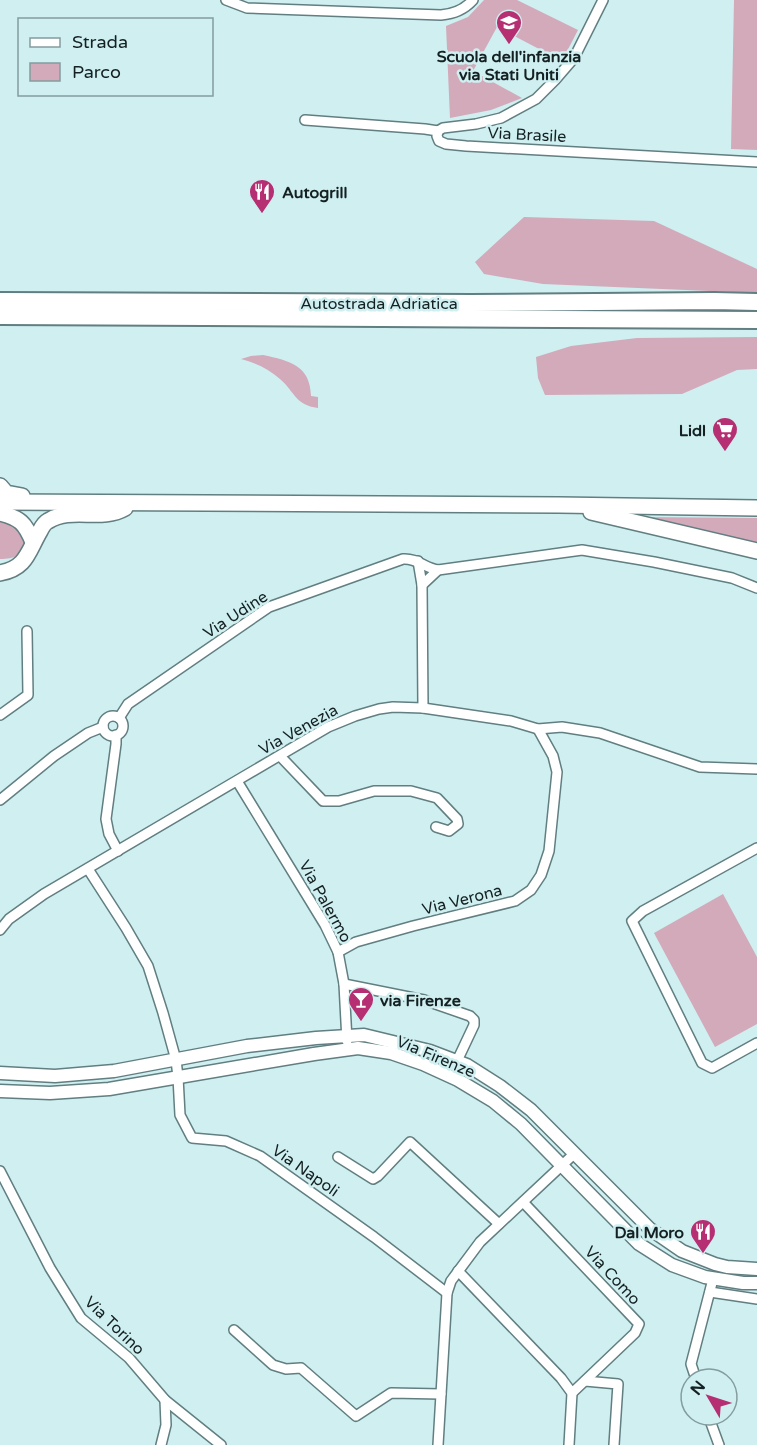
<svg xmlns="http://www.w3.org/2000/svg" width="757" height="1445" font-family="'Varela Round',sans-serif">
	<rect width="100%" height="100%" fill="#cfeff1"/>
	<!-- green -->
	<g fill="#d2aab9">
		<path d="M484,0H517L578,30L562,61L497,27L473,71L522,98L491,110L450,118L446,26L468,17Z"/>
		<path d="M734,0H757V150L731,149Z"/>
		<path d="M524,217L654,221L757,269V293L543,284L484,274L475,262Z"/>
		<path d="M757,337V369L737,370L682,394L545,395L538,378L536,357L571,346L637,338Z"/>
		<path d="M263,355C290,361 310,365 311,396L318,397V408C295,405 295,392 280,379C269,369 256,363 241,359L251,356Z"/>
		<path d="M0,516L13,520L26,541C21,556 15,559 0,559Z"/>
		<path d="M641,517L757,518V544Z"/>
		<path d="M723,894L757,957V1024L715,1047L654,933Z"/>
	</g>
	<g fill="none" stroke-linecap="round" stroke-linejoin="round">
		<defs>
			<g id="minor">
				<path d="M226,0L247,8L441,15C454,14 464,10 473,0"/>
				<path d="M305,120L425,129L438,131"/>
				<path d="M438,131L437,136L439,141L446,144L466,146L757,162"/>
				<path d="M438,131L443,128L476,124L501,118L536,99L555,80L574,58L603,0"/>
				<path d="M418,561L422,585L423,708"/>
				<path d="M422,585L438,570L582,550L654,562L732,578L757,588"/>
				<path d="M0,715L28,695L27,631"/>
				<circle cx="113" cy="726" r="10"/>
				<path d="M119,718L128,704L269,607L403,559C417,558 425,568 438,570"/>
				<path d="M116,735V744L106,819L109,834L118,851"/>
				<path d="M280,756L323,801H339L374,791H411L437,798L457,819L458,824L449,831L436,827"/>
				<path d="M237,781L325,925L338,952L344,984L347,1041"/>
				<path d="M0,800L54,756L88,733L103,727"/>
				<path d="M757,848L643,911L632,921L702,1063L712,1068L757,1043"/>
				<path d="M88,869L126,928L148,966L163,1013L176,1060L178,1077L180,1115L192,1138L226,1141L260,1156L374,1237L447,1293"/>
				<path d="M0,930L9,919L44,894L328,727L355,716L379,709L393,707L423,708L511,721L538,729L562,727L600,733L700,767L757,769"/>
				<path d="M338,952L356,942L413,926L515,901L531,890L541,875L549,851L557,772L553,756L538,729"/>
				<path d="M344,984L424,1000L470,1016L474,1020V1025L457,1061"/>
				<path d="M338,1157L373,1179L378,1176L410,1142L499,1224"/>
				<path d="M0,1171L50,1268L81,1318L129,1358L165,1400L221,1445"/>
				<path d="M523,1202L639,1324L635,1333L572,1393"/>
				<path d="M458,1271L561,1378L572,1393L569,1445"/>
				<path d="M710,1292L757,1299"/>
				<path d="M234,1330L273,1365L286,1369L301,1368L356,1416L391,1393L441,1394"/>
				<path d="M696,1379L691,1364L713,1279"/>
				<path d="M585,1381L618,1384L614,1445"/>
				<path d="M708,1415L719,1445"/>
				<path d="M161,1445L166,1425L165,1400"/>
				<path d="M438,1445L447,1293L451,1281L480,1242L575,1153"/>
			</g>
			<g id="tertiary">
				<path d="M0,1073L55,1076L114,1071L247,1046L316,1038L364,1035L430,1051L467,1065L500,1086L531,1110L650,1229L682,1251L715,1264L727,1267L757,1269"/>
				<path d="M0,1091L50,1093L109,1089L314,1054L358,1048L391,1053L423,1064L458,1080L493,1101L521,1124L639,1244L672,1265L705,1277L743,1283H757"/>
			</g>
			<g id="trunk">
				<path d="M0,486L6,493L22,496"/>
				<path d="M0,502L559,505L757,508"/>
				<path d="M591,512L757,551"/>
				<path d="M0,513C20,518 25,523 33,542"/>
				<path d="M0,573C27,568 28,551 40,531C42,527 44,523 48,521C72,506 101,522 125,508"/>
			</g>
			<g id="motorway">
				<path d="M0,301L471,303L714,301L757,302"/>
				<path d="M0,316L757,320"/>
			</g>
		</defs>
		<!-- minor casing -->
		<use href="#minor" stroke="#617e80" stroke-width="12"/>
		<!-- tertiary casing -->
		<use href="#tertiary" stroke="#617e80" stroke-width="15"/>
		<!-- trunk casing -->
		<use href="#trunk" stroke="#617e80" stroke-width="18"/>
		<!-- motorway casing -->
		<use href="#motorway" stroke="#617e80" stroke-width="20"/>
		<!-- minor -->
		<use href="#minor" stroke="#fff" stroke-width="9"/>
		<!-- tertiary -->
		<use href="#tertiary" stroke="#fff" stroke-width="12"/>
		<!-- trunk -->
		<use href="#trunk" stroke="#fff" stroke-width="15"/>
		<!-- motorway -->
		<use href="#motorway" stroke="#fff" stroke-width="16"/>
	</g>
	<!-- icons -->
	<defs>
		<symbol id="school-pin" viewBox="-11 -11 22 30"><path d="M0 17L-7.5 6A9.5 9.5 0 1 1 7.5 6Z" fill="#b52f72" stroke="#cfeff1"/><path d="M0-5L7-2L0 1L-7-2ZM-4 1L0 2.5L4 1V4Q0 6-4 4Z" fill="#fff"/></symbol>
		<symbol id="restaurant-pin" viewBox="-11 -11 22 30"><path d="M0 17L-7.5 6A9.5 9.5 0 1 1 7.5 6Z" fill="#b52f72" stroke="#cfeff1"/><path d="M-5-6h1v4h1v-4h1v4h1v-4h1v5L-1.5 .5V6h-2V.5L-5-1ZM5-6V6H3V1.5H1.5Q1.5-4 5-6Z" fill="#fff"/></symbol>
		<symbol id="supermarket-pin" viewBox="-11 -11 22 30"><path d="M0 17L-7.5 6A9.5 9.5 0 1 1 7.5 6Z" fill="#b52f72" stroke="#cfeff1"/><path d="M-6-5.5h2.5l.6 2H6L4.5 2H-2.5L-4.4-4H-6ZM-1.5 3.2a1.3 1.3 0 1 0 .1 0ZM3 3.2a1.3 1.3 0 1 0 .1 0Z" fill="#fff"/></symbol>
		<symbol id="bar-pin" viewBox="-11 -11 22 30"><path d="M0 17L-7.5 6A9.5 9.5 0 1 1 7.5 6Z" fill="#b52f72" stroke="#cfeff1"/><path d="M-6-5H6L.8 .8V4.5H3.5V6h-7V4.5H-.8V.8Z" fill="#fff"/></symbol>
	</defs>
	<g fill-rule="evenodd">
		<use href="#school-pin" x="494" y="8" width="30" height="40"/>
		<use href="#restaurant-pin" x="247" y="177" width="30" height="40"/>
		<use href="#supermarket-pin" x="710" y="415" width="30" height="40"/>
		<use href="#bar-pin" x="346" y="985" width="30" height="40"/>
		<use href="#restaurant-pin" x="688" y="1217" width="30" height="40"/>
	</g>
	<g text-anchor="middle" stroke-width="5" stroke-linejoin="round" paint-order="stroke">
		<!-- poi labels -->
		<g font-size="16" font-weight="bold" fill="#142021" stroke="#cfeff1" text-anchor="start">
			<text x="509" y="62" text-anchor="middle">Scuola dell'infanzia<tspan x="509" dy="18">via Stati Uniti</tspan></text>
			<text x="282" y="198">Autogrill</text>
			<text x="706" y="436" text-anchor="end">Lidl</text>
			<text x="380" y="1006">via Firenze</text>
			<text x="684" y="1238" text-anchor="end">Dal Moro</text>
		</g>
		<!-- street labels -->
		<g font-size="16" fill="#142021" stroke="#cfeff1">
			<text transform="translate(527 134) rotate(3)" y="6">Via Brasile</text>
			<text x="379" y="309">Autostrada Adriatica</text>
			<text transform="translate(235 614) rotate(-33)" y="6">Via Udine</text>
			<text transform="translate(298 729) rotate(-29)" y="6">Via Venezia</text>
			<text transform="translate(462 899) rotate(-14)" y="6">Via Verona</text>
			<text transform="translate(326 901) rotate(61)" y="6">Via Palermo</text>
			<text transform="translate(436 1056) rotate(23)" y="6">Via Firenze</text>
			<text transform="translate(306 1170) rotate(35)" y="6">Via Napoli</text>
			<text transform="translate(613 1275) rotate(47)" y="6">Via Como</text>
			<text transform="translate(115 1325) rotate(44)" y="6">Via Torino</text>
		</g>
	</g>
	<!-- legend -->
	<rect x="18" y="18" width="195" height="78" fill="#cfeff1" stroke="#849c9e" stroke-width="1.5"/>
	<rect x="30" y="38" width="30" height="9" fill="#ffffff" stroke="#849c9e" stroke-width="1.5"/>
	<text x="72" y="48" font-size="18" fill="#142021">Strada</text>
	<rect x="30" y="63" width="30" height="18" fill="#d2aab9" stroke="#849c9e" stroke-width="1.5"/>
	<text x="72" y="78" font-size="18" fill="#142021">Parco</text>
	<!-- north arrow -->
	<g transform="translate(709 1397) rotate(309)"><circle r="28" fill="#cfeff1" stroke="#849c9e" stroke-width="1.5"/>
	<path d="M0-4.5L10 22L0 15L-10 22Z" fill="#b52f72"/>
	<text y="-9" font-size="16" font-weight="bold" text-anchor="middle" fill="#142021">N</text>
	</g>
</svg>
